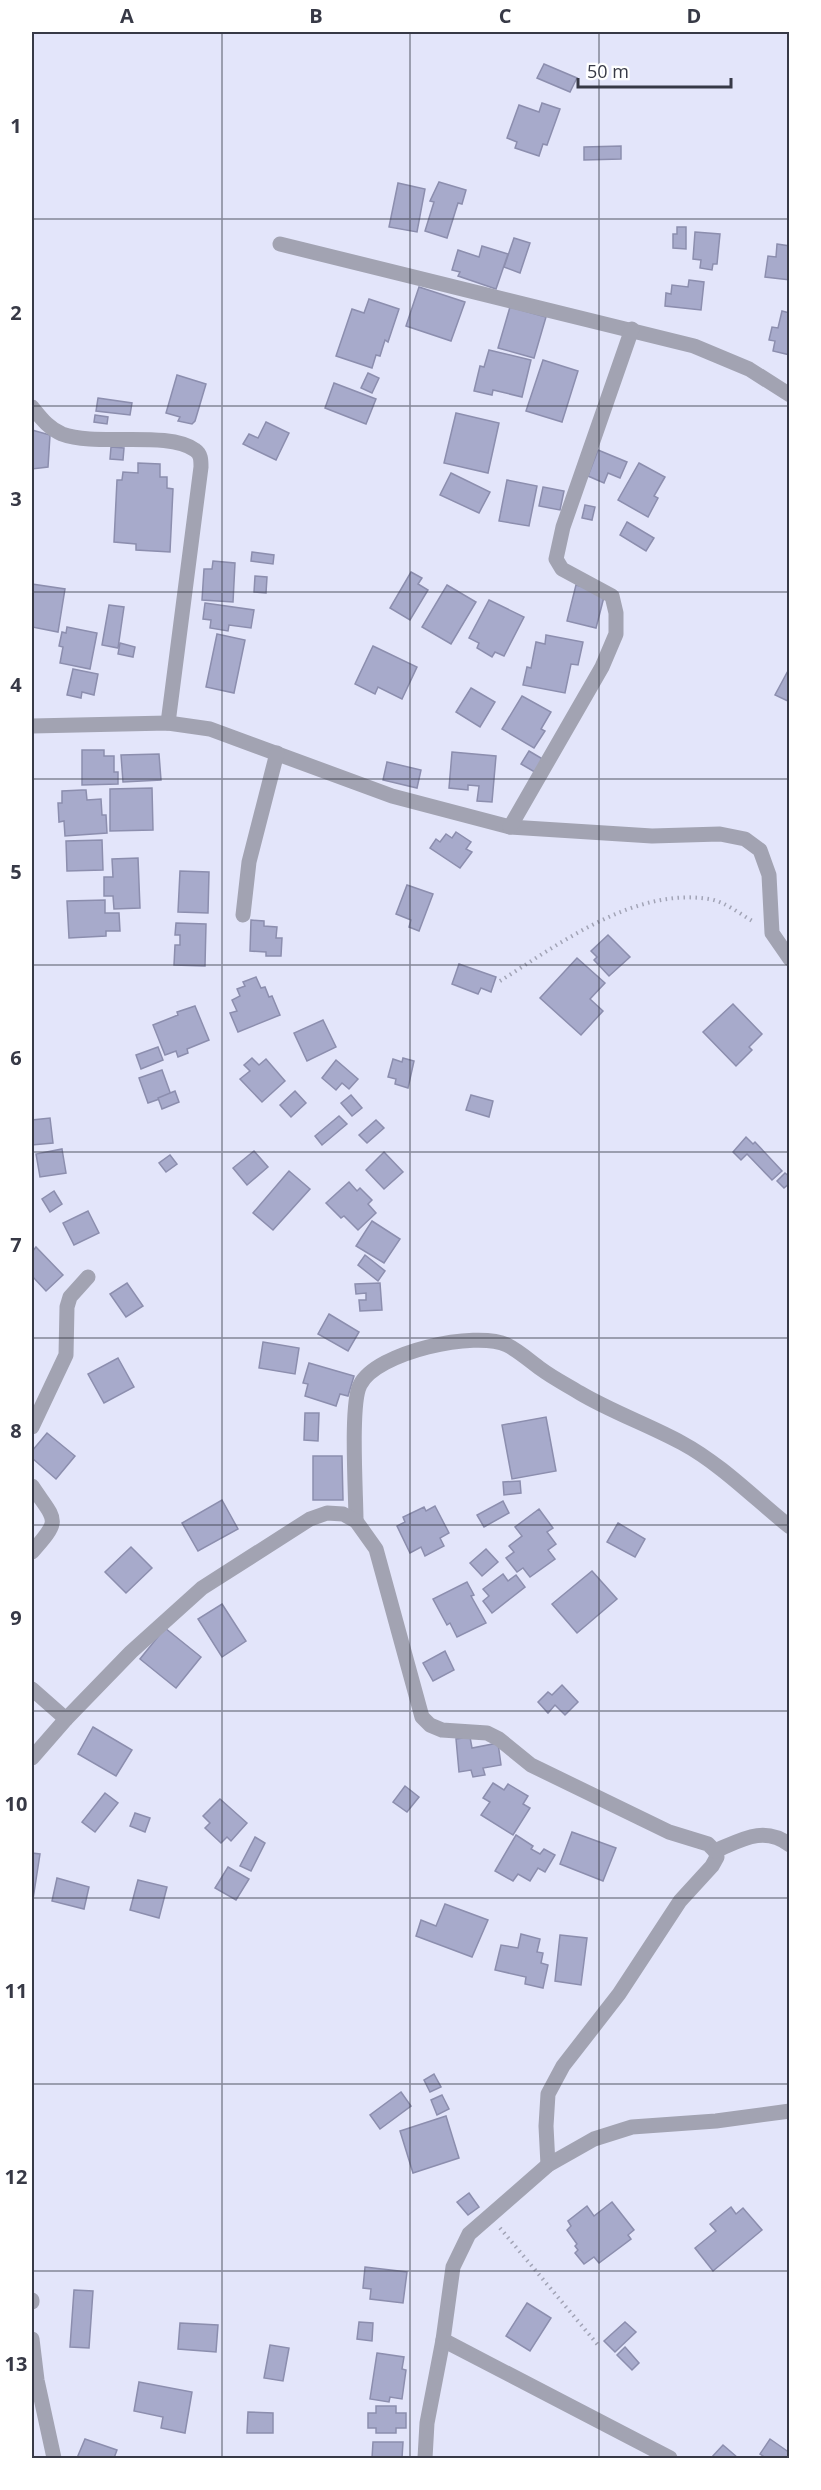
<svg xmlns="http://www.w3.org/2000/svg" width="821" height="2490" font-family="'Open Sans',sans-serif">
	<rect width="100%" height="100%" fill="#e3e5fa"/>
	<!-- building -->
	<g fill="#a7aacb" stroke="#8c8eae" stroke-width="1.5">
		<path d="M544,64L577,78L570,92L537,78Z"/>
		<path d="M542,103L560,109L547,145L543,144L539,156L515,148L517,142L507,138L519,105L539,112Z"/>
		<path d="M621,146V159L584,160V147Z"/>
		<path d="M439,182L466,190L462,204L458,203L447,238L425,231L434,202L430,201Z"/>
		<path d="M398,183L425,189L417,232L389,227Z"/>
		<path d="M677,227H686V249L673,248V234H677Z"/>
		<path d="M695,232L720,234L717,264H713L712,270L700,268L701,260L693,259Z"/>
		<path d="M514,238L530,243L520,273L504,267Z"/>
		<path d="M777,244L790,246V280L765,277L768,256L776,257Z"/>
		<path d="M482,246L508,254L496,289L458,276L460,272L452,270L458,250L479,257Z"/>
		<path d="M689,280L704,282L701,310L665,306L666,293L671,294L672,285L688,287Z"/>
		<path d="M419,287L465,302L451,341L406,326Z"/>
		<path d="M369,299L399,309L388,342L385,340L380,356L376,355L372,368L336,356L352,309L364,313Z"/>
		<path d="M510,307L546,317L534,358L498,348Z"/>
		<path d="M782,311L790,313V355L773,351L775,341L769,340L772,327L778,328Z"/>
		<path d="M489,350L531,360L522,397L493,390L492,395L474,391L480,366L484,367Z"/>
		<path d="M543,360L578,371L562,422L526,411Z"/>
		<path d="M368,373L379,378L372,393L361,388Z"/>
		<path d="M177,375L206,384L195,421L192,424L178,421L180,417L166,413Z"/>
		<path d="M334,383L376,399L366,424L325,408Z"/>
		<path d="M98,398L132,403L130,415L96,411Z"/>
		<path d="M456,413L499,423L488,473L444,463Z"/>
		<path d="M95,415L108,417L107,424L94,422Z"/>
		<path d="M266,422L289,433L276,460L243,444L249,434L258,438Z"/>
		<path d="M32,430L50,435L48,467L32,469Z"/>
		<path d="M111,447L124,448L123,460L110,459Z"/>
		<path d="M598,450L627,462L620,478L608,473L604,483L588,476Z"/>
		<path d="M138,463L160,464V477H167V488L173,489L170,552L136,550V544L114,542L117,480H122L123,472L138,473Z"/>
		<path d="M639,463L665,477L654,496L658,498L648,517L618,500Z"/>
		<path d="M451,473L490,492L479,513L440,495Z"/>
		<path d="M507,480L537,486L529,526L499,521Z"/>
		<path d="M543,487L564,491L560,510L539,506Z"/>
		<path d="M585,505L595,507L592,520L582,518Z"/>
		<path d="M627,522L654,538L646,551L620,535Z"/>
		<path d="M252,552L274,555L273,564L251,561Z"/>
		<path d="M213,561L235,563L233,602L202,600L204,569H212Z"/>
		<path d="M411,572L422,578L418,584L428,590L410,620L390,608Z"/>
		<path d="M255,576L267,577L266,593L254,592Z"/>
		<path d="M32,584L65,589L58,632L32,627Z"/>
		<path d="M447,585L476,602L451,644L422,627Z"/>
		<path d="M576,585L605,593L596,628L567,621Z"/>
		<path d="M489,600L524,617L504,656L495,652L492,657L477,648L479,643L469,638Z"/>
		<path d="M205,603L254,610L251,628L229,625L228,631L210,628L211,620L203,619Z"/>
		<path d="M109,605L124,607L118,648L102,645Z"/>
		<path d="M67,627L97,633L90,669L60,663L63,647L59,646L62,632L66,633Z"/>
		<path d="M217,634L245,640L234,693L206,687Z"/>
		<path d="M546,635L583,642L578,665L571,664L565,693L523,685L527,667L531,668L536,642L545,644Z"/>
		<path d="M120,643L135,647L133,657L118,654Z"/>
		<path d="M373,646L417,667L402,699L378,687L375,694L355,684Z"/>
		<path d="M790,667V702L775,695Z"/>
		<path d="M73,669L98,674L94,695L82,692L81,698L67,695Z"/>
		<path d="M471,688L495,702L480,727L456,712Z"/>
		<path d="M522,696L551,712L541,729L545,731L534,748L502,729Z"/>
		<path d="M82,750H104V756H114V772H118V784L82,785Z"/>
		<path d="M529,751L546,761L538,774L521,764Z"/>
		<path d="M452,752L496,756L492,802L477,801L479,786L468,785V790L449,788Z"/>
		<path d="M159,754L161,780L123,782L121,755Z"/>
		<path d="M387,762L421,770L417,788L383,780Z"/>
		<path d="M152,788L153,830L110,831V789Z"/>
		<path d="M82,790H86L87,800L101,799L102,815H106L107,833L65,836L64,821L59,822L58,803H62V791Z"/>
		<path d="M456,832L471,842L466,849L472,852L460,868L430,848L436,839L440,842L446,834L452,838Z"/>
		<path d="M102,840L103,870L67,871L66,841Z"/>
		<path d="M138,858L140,908L114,909L113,896H104V877H113L112,859Z"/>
		<path d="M180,871L209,872L208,913L178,912Z"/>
		<path d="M407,885L433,894L419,931L409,927L411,920L396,914Z"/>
		<path d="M105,900V913H119L120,931H106V936L69,938L67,901Z"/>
		<path d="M251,920L264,921V926L277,927L276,938H282L281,956H266V952L250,951Z"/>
		<path d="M176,923L206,924L205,966L174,965L175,945H180V935H175Z"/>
		<path d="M608,935L630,957L609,976L594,960L597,957L591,951Z"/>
		<path d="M577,958L605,983L590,999L603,1011L581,1035L540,998Z"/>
		<path d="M459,964L496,977L491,992L481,988L478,994L452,984Z"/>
		<path d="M256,977L261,988L265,987L269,997L272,996L280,1015L238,1032L230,1013L237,1011L232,1000L240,996L237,989L245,986L243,982Z"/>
		<path d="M733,1004L762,1034L749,1047L752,1050L736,1066L703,1032Z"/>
		<path d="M195,1006L209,1040L187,1049L188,1053L178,1057L176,1051L165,1055L153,1025L178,1015L177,1012Z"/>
		<path d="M323,1020L336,1047L307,1061L294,1033Z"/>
		<path d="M158,1047L163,1060L141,1069L136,1055Z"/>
		<path d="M252,1058L259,1065L266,1059L285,1081L262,1102L240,1079L250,1071L244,1065Z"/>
		<path d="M403,1058L414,1061L408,1088L395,1084L396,1079L388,1077L393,1059L402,1062Z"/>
		<path d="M336,1060L358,1079L349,1089L342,1083L336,1090L322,1078Z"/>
		<path d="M162,1070L171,1095L148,1103L139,1078Z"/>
		<path d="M175,1091L179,1102L162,1109L158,1098Z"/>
		<path d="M295,1091L306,1103L291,1117L280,1105Z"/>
		<path d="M351,1095L362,1108L352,1116L341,1103Z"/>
		<path d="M471,1095L493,1101L489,1117L466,1110Z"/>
		<path d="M339,1116L347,1124L322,1145L315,1136Z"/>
		<path d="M50,1118L53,1143L32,1145V1120Z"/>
		<path d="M376,1120L384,1128L367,1143L359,1135Z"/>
		<path d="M746,1137L753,1144L755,1142L782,1171L772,1180L747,1154L741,1160L733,1152Z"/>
		<path d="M62,1149L66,1173L40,1177L36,1154Z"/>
		<path d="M254,1151L268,1167L247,1185L233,1168Z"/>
		<path d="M384,1152L403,1172L384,1189L366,1170Z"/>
		<path d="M170,1155L177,1164L166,1172L159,1163Z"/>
		<path d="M289,1171L310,1189L273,1230L253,1213Z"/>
		<path d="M785,1173L790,1177V1183L784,1188L777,1181Z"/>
		<path d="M349,1182L357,1191L360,1188L372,1200L368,1204L376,1213L358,1230L344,1216L341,1218L326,1203Z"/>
		<path d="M54,1191L62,1204L50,1212L42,1199Z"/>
		<path d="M88,1211L99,1233L74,1245L63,1223Z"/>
		<path d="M372,1221L400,1239L384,1263L356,1246Z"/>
		<path d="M36,1247L63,1275L46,1291L32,1276V1252Z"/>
		<path d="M365,1255L385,1271L378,1281L358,1265Z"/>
		<path d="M127,1283L143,1306L126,1317L110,1294Z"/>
		<path d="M380,1283L382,1310L360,1311L359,1300H366V1293L356,1294L355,1284Z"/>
		<path d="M329,1314L359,1332L348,1351L318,1334Z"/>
		<path d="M263,1342L299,1348L295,1374L259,1368Z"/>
		<path d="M118,1358L134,1387L104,1403L88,1374Z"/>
		<path d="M309,1363L354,1376L348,1396L340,1394L336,1406L305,1396L308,1384L303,1383Z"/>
		<path d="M305,1413H319L318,1441L304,1440Z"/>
		<path d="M546,1417L556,1471L512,1479L502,1425Z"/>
		<path d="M47,1433L75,1456L56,1479L32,1458V1451Z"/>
		<path d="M313,1456H342L343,1500H313Z"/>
		<path d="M520,1481L521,1493L504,1495L503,1482Z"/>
		<path d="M222,1500L238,1529L198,1551L182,1523Z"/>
		<path d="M503,1501L509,1513L484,1527L477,1515Z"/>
		<path d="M435,1506L449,1533L440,1538L444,1546L425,1556L421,1547L410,1553L397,1526L405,1522L403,1517L424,1507L426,1511Z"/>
		<path d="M539,1509L553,1528L547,1532L556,1544L548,1550L555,1559L530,1577L523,1568L517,1572L506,1558L514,1552L509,1546L522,1536L515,1527Z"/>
		<path d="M618,1523L645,1539L635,1557L607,1542Z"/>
		<path d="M131,1547L152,1568L126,1593L105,1572Z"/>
		<path d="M486,1549L498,1562L482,1576L470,1563Z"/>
		<path d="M592,1571L617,1599L577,1633L552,1604Z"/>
		<path d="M503,1574L508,1581L516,1575L525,1587L492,1613L483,1601L489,1596L483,1589Z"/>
		<path d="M467,1582L474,1595L471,1596L486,1623L457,1637L450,1623L447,1625L433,1599Z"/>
		<path d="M222,1604L246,1641L222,1657L198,1619Z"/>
		<path d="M165,1628L201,1657L176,1688L140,1659Z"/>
		<path d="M445,1651L454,1670L433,1681L423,1663Z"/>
		<path d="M562,1685L578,1702L565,1715L555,1705L548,1713L538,1702L548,1692L552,1695Z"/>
		<path d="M93,1727L132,1750L116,1776L78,1754Z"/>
		<path d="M470,1737L472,1748L498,1743L501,1765L483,1768L485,1775L473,1777L471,1770L459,1772L456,1739Z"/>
		<path d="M493,1783L504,1790L508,1784L528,1796L523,1804L530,1808L513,1835L481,1815L490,1802L483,1798Z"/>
		<path d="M405,1786L419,1797L407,1812L393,1802Z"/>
		<path d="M105,1793L118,1803L95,1832L82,1822Z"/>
		<path d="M220,1799L247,1823L231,1841L227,1837L221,1843L205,1828L210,1823L203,1816Z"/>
		<path d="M135,1813L150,1818L145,1832L130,1826Z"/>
		<path d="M572,1832L616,1848L603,1881L560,1864Z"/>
		<path d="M516,1835L533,1846L531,1849L540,1854L544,1849L555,1855L545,1872L538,1868L530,1881L518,1874L513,1881L495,1871Z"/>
		<path d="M255,1837L265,1843L251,1871L240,1866Z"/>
		<path d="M32,1853L40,1854L33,1899H32Z"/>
		<path d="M228,1867L249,1879L236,1900L215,1888Z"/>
		<path d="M57,1878L89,1887L84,1909L52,1901Z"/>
		<path d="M138,1880L167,1887L159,1918L130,1910Z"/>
		<path d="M445,1904L488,1920L472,1957L416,1936L421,1920L436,1926Z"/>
		<path d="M521,1934L540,1939L537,1952L543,1953L541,1963L548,1965L543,1988L525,1984L526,1977L495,1970L501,1945L518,1948Z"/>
		<path d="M560,1935L587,1938L581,1985L555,1981Z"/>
		<path d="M434,2074L441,2087L430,2092L424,2080Z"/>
		<path d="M401,2092L411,2106L380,2129L370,2115Z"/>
		<path d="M442,2095L449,2109L437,2115L431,2100Z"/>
		<path d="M446,2116L459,2158L413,2173L400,2131Z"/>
		<path d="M469,2193L479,2207L468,2215L457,2202Z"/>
		<path d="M612,2202L634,2230L628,2235L631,2239L599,2263L594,2257L584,2264L575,2253L578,2250L575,2246L577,2244L567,2230L571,2226L568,2221L587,2206L594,2216Z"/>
		<path d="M731,2207L736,2214L743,2208L762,2230L713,2271L695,2248L716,2231L710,2224Z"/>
		<path d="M365,2267L407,2272L403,2303L370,2299L371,2289L363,2288Z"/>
		<path d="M74,2290L93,2291L89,2348L70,2347Z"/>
		<path d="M527,2303L551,2318L530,2351L506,2336Z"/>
		<path d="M359,2322L373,2323L372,2341L357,2339Z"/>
		<path d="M625,2322L636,2332L615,2352L604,2341Z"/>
		<path d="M180,2323L218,2325L216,2352L178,2349Z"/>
		<path d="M270,2345L289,2348L283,2381L264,2378Z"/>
		<path d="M625,2347L639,2363L632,2370L617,2355Z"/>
		<path d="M377,2353L404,2357L402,2369L406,2370L402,2399L390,2397L389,2402L370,2399Z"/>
		<path d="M139,2382L192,2392L185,2433L161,2428L163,2417L134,2411Z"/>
		<path d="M376,2406H396V2413H406V2428H396V2433H376V2428H368V2413H376Z"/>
		<path d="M248,2412L273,2413V2433H247Z"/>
		<path d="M85,2439L117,2450L114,2458H77Z"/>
		<path d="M770,2439L790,2453L789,2458H766L760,2454Z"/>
		<path d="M373,2442H403L402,2458H372Z"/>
		<path d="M723,2445L738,2458H711Z"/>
	</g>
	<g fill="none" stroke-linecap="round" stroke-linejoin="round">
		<!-- path -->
		<g stroke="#a2a4b6" stroke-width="4" stroke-dasharray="1.5 4.5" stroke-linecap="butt">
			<path d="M500,981C559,944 635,887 709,899C724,901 740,914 754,922"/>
			<path d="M500,2228L598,2345"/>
		</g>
		<!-- minor -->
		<g stroke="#a2a3b2" stroke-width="15">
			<path d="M280,244L694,346L749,369L790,395"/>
			<path d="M32,407C41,418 48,428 62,434C96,447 168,430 195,450C201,454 201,460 201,467L168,723"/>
			<path d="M32,726L168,723L210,729L392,796L510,827L652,836L720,834L745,839L760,850L769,875L772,933L790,959"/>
			<path d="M510,827L602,667L616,634V613L612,596L562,569L556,559L563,527L632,329"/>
			<path d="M243,915L249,862L277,753"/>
			<path d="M32,1427L66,1355L67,1307L70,1297L88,1277"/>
			<path d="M32,1486C56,1522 62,1518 32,1552"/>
			<path d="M356,1521C356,1494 350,1404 360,1385C376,1352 476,1330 507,1345C519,1351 530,1361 541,1369C553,1378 567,1385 580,1393C612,1412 649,1425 682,1443C721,1464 755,1499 790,1527"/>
			<path d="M32,1689L66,1719"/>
			<path d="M32,1758L66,1719L131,1652L202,1588L310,1519L327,1513L343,1514L356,1521L376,1549L422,1717L430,1725L442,1730L487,1733L499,1739L531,1765L669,1832L708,1844L715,1851L717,1857L712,1866L680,1901L619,1994L563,2066L548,2094L546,2126L548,2165"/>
			<path d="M715,1851C741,1840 764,1825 790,1845"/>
			<path d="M32,2300V2302"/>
			<path d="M32,2339L37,2380L54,2458"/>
			<path d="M443,2340L670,2458"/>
			<path d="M425,2458L427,2423L443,2340L453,2267L469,2234L548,2165L594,2139L632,2127L716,2121L790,2111"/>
		</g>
	</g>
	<!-- grid -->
	<path fill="none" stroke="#373946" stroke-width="1.5" stroke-opacity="0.55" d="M222,32V2458M410,32V2458M599,32V2458M32,219H790M32,406H790M32,592H790M32,779H790M32,965H790M32,1152H790M32,1338H790M32,1525H790M32,1711H790M32,1898H790M32,2084H790M32,2271H790"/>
	<!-- border -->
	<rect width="821" height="2490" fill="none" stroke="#ffffff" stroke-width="66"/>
	<!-- scale -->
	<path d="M578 78v9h153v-9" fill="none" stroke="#373946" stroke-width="3"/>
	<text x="587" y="78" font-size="18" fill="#373946" stroke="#ffffff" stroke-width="4.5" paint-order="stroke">50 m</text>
	<rect x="33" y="33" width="755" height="2424" fill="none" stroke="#373946" stroke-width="2"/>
	<g font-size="20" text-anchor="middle" font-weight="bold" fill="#373946">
		<text x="127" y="23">A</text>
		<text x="316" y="23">B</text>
		<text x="505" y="23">C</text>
		<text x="694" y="23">D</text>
		<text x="16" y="133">1</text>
		<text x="16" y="320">2</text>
		<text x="16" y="506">3</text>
		<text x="16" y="692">4</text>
		<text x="16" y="879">5</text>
		<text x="16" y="1065">6</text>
		<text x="16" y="1252">7</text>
		<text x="16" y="1438">8</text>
		<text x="16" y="1625">9</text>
		<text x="16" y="1811">10</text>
		<text x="16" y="1998">11</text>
		<text x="16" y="2184">12</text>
		<text x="16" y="2371">13</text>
	</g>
</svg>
